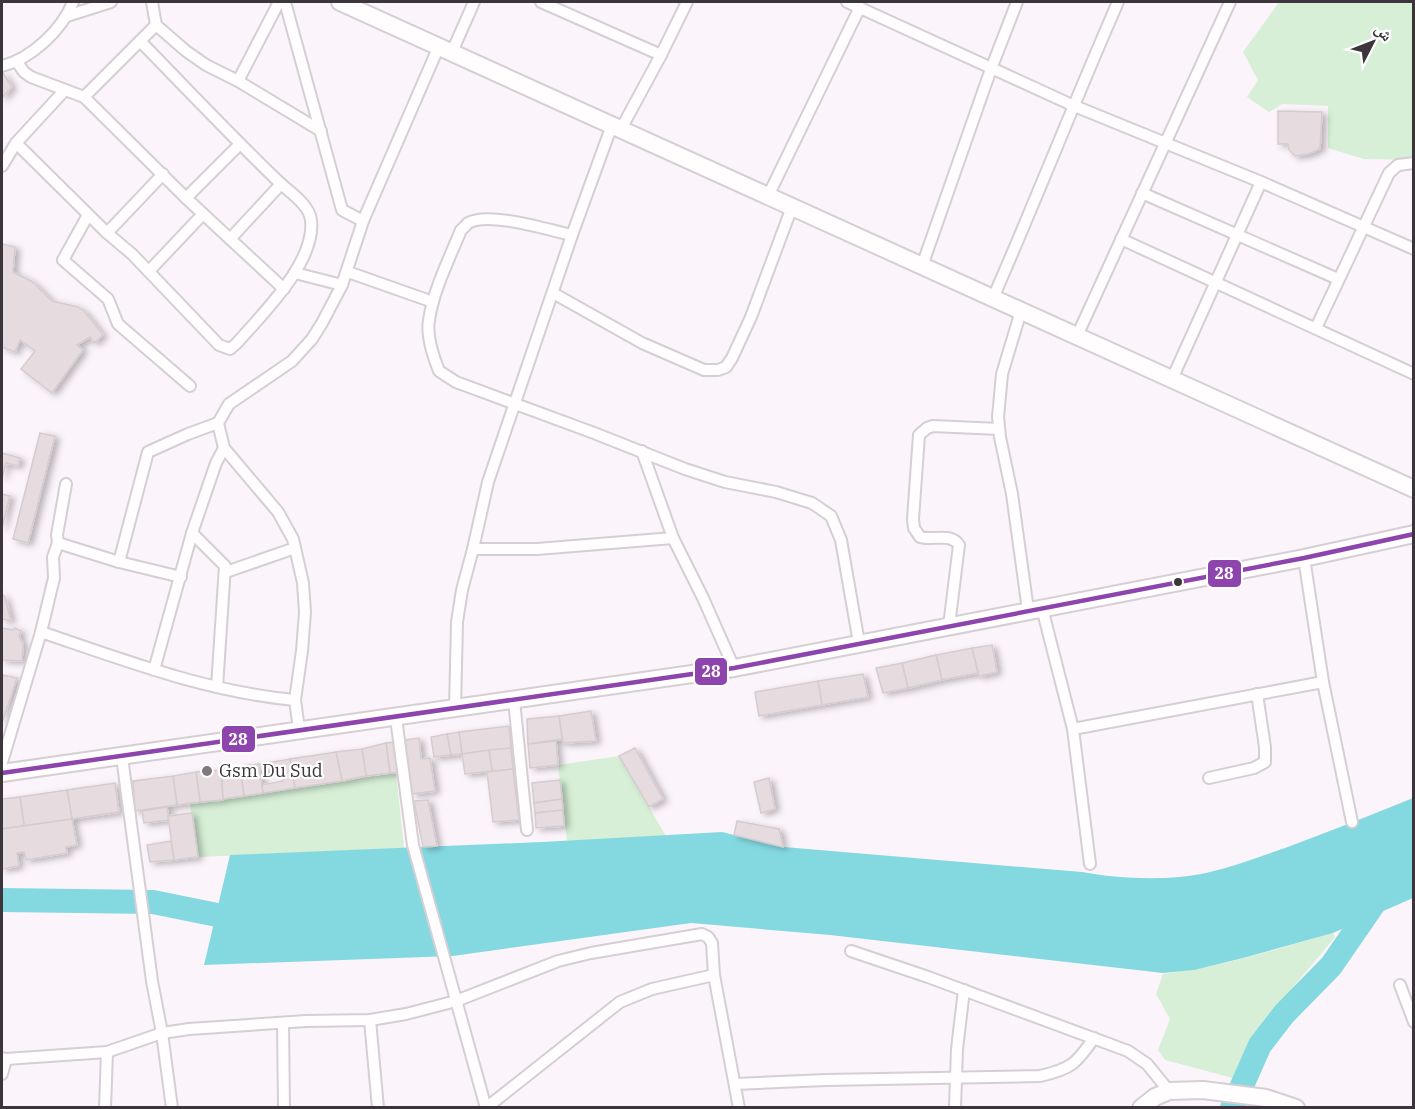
<svg xmlns="http://www.w3.org/2000/svg" width="1415" height="1109" font-family="'IBM Plex Serif','Noto Naskh Arabic',serif">
	<defs>
		<filter id="shadow"><feDropShadow dx="4.5" dy="2.5" stdDeviation="3" flood-color="#0004"/></filter>
	</defs>
	<rect width="100%" height="100%" fill="#fcf4fb"/>
	<!-- green -->
	<g fill="#d6efd6">
		<path d="M1279,2H1413V160L1364,159L1328,148V106L1282,104L1269,112L1247,97L1258,80L1243,52Z"/>
		<path d="M619,756L666,836L567,841L558,765Z"/>
		<path d="M396,773L404,848L198,857L190,804L223,800V799Z"/>
		<path d="M1333,933L1335,937L1274,1010L1253,1038L1233,1078L1165,1060L1158,1050L1170,1019L1156,994L1163,974C1221,967 1277,949 1333,933Z"/>
	</g>
	<!-- water -->
	<path fill="#84d9e1" d="M1413,798V898L1333,933L1243,958L1194,970L1163,973L830,935L691,923L453,956L204,965L230,855L542,842L722,832L784,847L1082,872C1119,879 1169,881 1206,873C1233,867 1259,857 1285,848C1328,832 1371,815 1413,798Z"/>
	<g fill="none" stroke-linecap="round" stroke-linejoin="round">
		<!-- river -->
		<g stroke="#84d9e1" stroke-width="24">
			<path d="M2,900L153,902L222,916H247"/>
			<path d="M1232,1108L1260,1045L1284,1014L1331,966L1380,895"/>
		</g>
	</g>
	<!-- building -->
	<g fill="#e6dbde" stroke="#d5ccce" stroke-width="1.5" filter="url(#shadow)">
		<path d="M3,73L12,87L2,98V74Z"/>
		<path d="M1278,111L1322,112L1320,149L1308,154L1295,156L1289,150L1288,144H1278Z"/>
		<path d="M2,244L15,247L13,272L33,282L52,301L78,307L84,311L103,335L94,343L90,337L77,345L83,350L52,393L21,369L35,351L20,340L15,352L2,347Z"/>
		<path d="M40,433L55,436L28,543L13,539Z"/>
		<path d="M2,453L20,458L18,466L6,463L2,478Z"/>
		<path d="M2,494L10,496L2,528Z"/>
		<path d="M2,594L5,597L11,621L2,619Z"/>
		<path d="M2,628L13,630L15,628L21,631L19,637L23,643L22,661L2,660Z"/>
		<path d="M992,645L997,672L979,676L972,648Z"/>
		<path d="M972,648L978,673L942,680L936,655Z"/>
		<path d="M936,655L942,680L908,688L902,663Z"/>
		<path d="M902,663L908,688L883,693L876,668Z"/>
		<path d="M863,674L868,697L822,705L818,681Z"/>
		<path d="M3,675L17,678L2,723V680Z"/>
		<path d="M818,681L822,705L759,716L755,692Z"/>
		<path d="M591,711L596,741L563,743L559,716Z"/>
		<path d="M559,716L562,739L528,744L527,719Z"/>
		<path d="M509,726L511,748L462,754L459,732Z"/>
		<path d="M459,732L462,754L451,755L447,734Z"/>
		<path d="M447,734L451,755L434,757L431,737Z"/>
		<path d="M419,738L421,759L430,758L435,791L412,794L405,740Z"/>
		<path d="M556,741L558,765L530,768L528,744Z"/>
		<path d="M395,742L401,772L390,773L386,743Z"/>
		<path d="M386,743L390,773L366,776L362,749Z"/>
		<path d="M511,748L513,769L492,771L489,750Z"/>
		<path d="M635,748L663,799L649,807L619,756Z"/>
		<path d="M362,749L366,776L342,781L336,752Z"/>
		<path d="M489,750L492,771L465,774L462,754Z"/>
		<path d="M336,752L342,781L295,788L290,759Z"/>
		<path d="M290,759L295,788L263,793L262,785L283,781L280,769L260,771L259,764Z"/>
		<path d="M259,764L263,793L244,796L240,766Z"/>
		<path d="M227,768L229,778L241,777L244,796L223,799L221,770Z"/>
		<path d="M513,769L519,820L493,822L487,772Z"/>
		<path d="M221,770L223,800L200,802L196,772Z"/>
		<path d="M196,772L200,802L177,805L173,776Z"/>
		<path d="M173,776L177,805L135,811L133,781Z"/>
		<path d="M769,778L775,809L761,813L754,782Z"/>
		<path d="M560,780L562,799L534,803L532,783Z"/>
		<path d="M115,783L119,812L72,819L67,790Z"/>
		<path d="M67,790L72,819L24,826L20,797Z"/>
		<path d="M20,797L24,826L2,829V799Z"/>
		<path d="M562,799L563,810L535,813L534,803Z"/>
		<path d="M428,800L437,846L423,847L414,801Z"/>
		<path d="M167,807L169,820L144,823L142,811Z"/>
		<path d="M563,810L564,826L536,828L535,813Z"/>
		<path d="M192,813L198,857L174,860L168,816Z"/>
		<path d="M72,819L77,845L66,847L67,853L26,860L24,852L17,853L19,866L2,869V829Z"/>
		<path d="M737,821L779,829L783,847L734,835Z"/>
		<path d="M171,841L174,860L150,862L147,845Z"/>
	</g>
	<g fill="none" stroke-linecap="round" stroke-linejoin="round">
		<defs>
			<g id="street">
				<path d="M152,2L156,25L186,51L206,65L238,81L321,131"/>
				<path d="M285,2L342,210L363,221"/>
				<path d="M541,2L661,55"/>
				<path d="M847,2L1072,105L1261,182L1414,249"/>
				<path d="M67,16L111,2"/>
				<path d="M452,52L474,2"/>
				<path d="M17,62L24,72L31,77L84,97L156,25"/>
				<path d="M2,66C31,59 62,30 73,2"/>
				<path d="M238,81L279,2"/>
				<path d="M64,91L16,143L107,233L132,254L219,345L230,349L237,343C263,313 316,262 311,220C309,204 289,192 279,182C231,136 186,88 140,41"/>
				<path d="M84,97L186,198L284,289"/>
				<path d="M621,129L661,55L687,2"/>
				<path d="M2,166L16,143"/>
				<path d="M1142,193L1338,279"/>
				<path d="M768,196L860,7"/>
				<path d="M186,198L240,144"/>
				<path d="M88,215L63,260L108,299L118,324L190,386"/>
				<path d="M107,233L163,174"/>
				<path d="M572,235C548,230 489,211 468,223C466,225 464,228 461,230C450,257 433,291 429,320C426,336 433,356 439,371L456,382L594,433L685,469L725,482L776,492L812,503L831,516L841,540L859,643"/>
				<path d="M230,239L281,184"/>
				<path d="M1121,239L1414,374"/>
				<path d="M922,266L991,69L1017,2"/>
				<path d="M149,271L203,214"/>
				<path d="M348,272L433,302"/>
				<path d="M295,273L342,285"/>
				<path d="M553,293L642,343L704,370H718L726,367L732,358L751,317L792,207"/>
				<path d="M993,298C1036,200 1075,100 1118,2"/>
				<path d="M1021,311L1002,374L998,417L1000,437L1012,494L1028,610"/>
				<path d="M1316,328L1389,173L1398,165L1414,163"/>
				<path d="M1077,336L1230,2"/>
				<path d="M1172,379L1261,182"/>
				<path d="M642,451L673,538L703,598L734,668"/>
				<path d="M192,533L225,566L217,687"/>
				<path d="M58,543L57,535L66,484"/>
				<path d="M473,549H537L673,538"/>
				<path d="M1304,558L1323,682L1352,822"/>
				<path d="M226,572L295,548"/>
				<path d="M181,577L119,562L148,452L188,434L218,423"/>
				<path d="M1042,608L1073,729L1090,864"/>
				<path d="M949,626L959,545C950,532 933,541 920,537L914,528L913,519L919,435L927,428L933,426L999,429"/>
				<path d="M41,632L54,578L53,557L58,543L119,562"/>
				<path d="M154,670L192,533L216,463L224,448"/>
				<path d="M295,700L302,651L305,612L303,583L293,539L278,512L224,448L218,423L229,404L292,361L312,339L322,323L342,285L363,221L439,46"/>
				<path d="M514,700L527,830"/>
				<path d="M455,709L457,622L462,590L473,549L488,482L572,235L612,125"/>
				<path d="M396,718L413,845L486,1108"/>
				<path d="M1073,729L1323,682"/>
				<path d="M122,757L152,981L162,1033L172,1108"/>
				<path d="M2,762L41,632C124,660 207,692 295,700L299,729"/>
				<path d="M1209,778L1254,768L1265,762V747L1257,694"/>
				<path d="M851,951L928,977L1128,1051L1147,1064L1169,1091"/>
				<path d="M1400,985L1414,1022"/>
				<path d="M370,1020L378,1108"/>
				<path d="M283,1023L284,1108"/>
				<path d="M2,1058L6,1059L107,1052L162,1033L189,1029L306,1021L370,1020L406,1014L456,1001L558,961L591,953L702,934L708,937L712,943L714,975L739,1108"/>
				<path d="M2,1074L6,1059"/>
				<path d="M735,1084L826,1080L1040,1076C1071,1069 1076,1064 1094,1038"/>
				<path d="M105,1108L107,1052"/>
				<path d="M486,1108L620,1002L652,989L714,975"/>
				<path d="M955,1108L957,1049L964,990"/>
			</g>
			<g id="secondary">
				<path d="M340,2L1414,489"/>
				<path d="M2,773L734,668L1304,558L1414,534"/>
				<path d="M1141,1108L1155,1097L1169,1091L1203,1090L1266,1098L1296,1108"/>
			</g>
		</defs>
		<!-- street casing -->
		<use href="#street" stroke="#d5cfd4" stroke-width="14"/>
		<!-- secondary casing -->
		<use href="#secondary" stroke="#d5cfd4" stroke-width="20"/>
		<!-- street -->
		<use href="#street" stroke="#fffdfe" stroke-width="10"/>
		<!-- secondary -->
		<use href="#secondary" stroke="#fffdfe" stroke-width="16"/>
		<defs>
			<path id="bus-1" d="M2,773L734,668L1304,558L1414,534"/>
		</defs>
		<!-- bus-1 casing -->
		<use href="#bus-1" stroke="#fff" stroke-width="9"/>
		<!-- bus-1 -->
		<use href="#bus-1" stroke="#8e44ad" stroke-width="4.5"/>
	</g>
	<!-- markers -->
	<circle fill="#3c363c" stroke="#fff" stroke-width="2" cx="1178" cy="582" r="5"/>
	<circle fill="#7f787f" stroke="#fff" stroke-width="2" cx="207" cy="771" r="6"/>
	<g text-anchor="middle" stroke-width="4.5" stroke-linejoin="round" paint-order="stroke">
		<!-- poi labels -->
		<g font-size="18" fill="#3c363c" stroke="#fff" text-anchor="start">
			<text x="219" y="777">Gsm Du Sud</text>
		</g>
	</g>
	<g stroke="#fff" stroke-width="2">
		<rect x="1207" y="559" width="35" height="29" rx="6" fill="#8e44ad"/>
		<rect x="694" y="657" width="34" height="29" rx="6" fill="#8e44ad"/>
		<rect x="221" y="725" width="35" height="28" rx="6" fill="#8e44ad"/>
	</g>
	<g font-size="16" text-anchor="middle" font-weight="bold" fill="#fff">
		<text x="1224" y="579">28</text>
		<text x="711" y="677">28</text>
		<text x="238" y="745">28</text>
	</g>
	<!-- border -->
	<rect width="1415" height="1109" fill="none" stroke="#3c363c" stroke-width="6"/>
	<!-- north arrow -->
	<g transform="translate(1373 42) rotate(48)" stroke="#ffffff" stroke-width="4.5" paint-order="stroke">
	<path d="M0-4.5L10 22L0 15L-10 22Z" fill="#3c363c"/>
	<text y="-9" font-size="16" font-weight="bold" text-anchor="middle" fill="#3c363c">ش</text>
	</g>
</svg>
